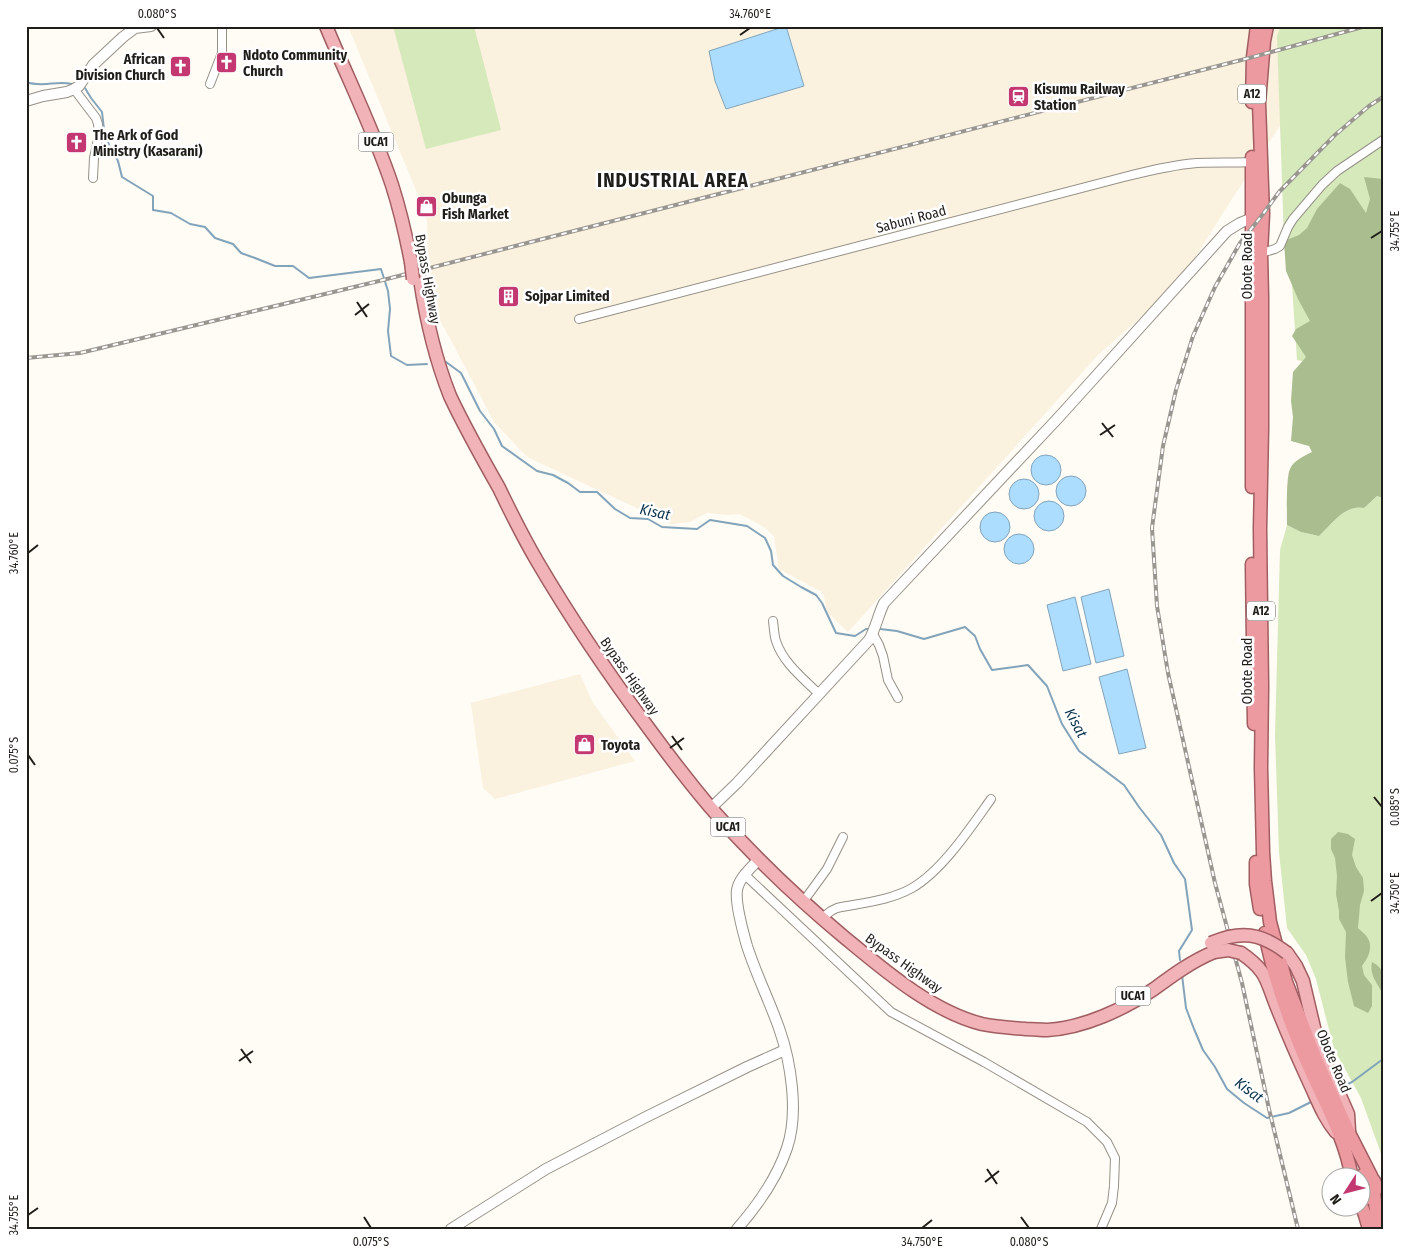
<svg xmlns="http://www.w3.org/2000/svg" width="1409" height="1255" font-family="'Fira Sans Condensed',sans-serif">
	<rect width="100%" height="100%" fill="#fffbf5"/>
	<!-- built -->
	<g fill="#faf1df">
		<path d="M348,26H1383V62L1291,109L1230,202L1194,259L1158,302L1098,355L848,632L827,612L824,596L822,592L779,569L774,536L764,527L746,517L739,514L728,515L706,513L690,522L670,524L656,517L527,457L494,422L451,340L428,300L427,220L418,195Z"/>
		<path d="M580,674L593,703L635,761L495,799L483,788L471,703Z"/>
	</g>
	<!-- green -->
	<g fill="#d5e9ba">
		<path d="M393,26H474L501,130L426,149Z"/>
		<path d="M1281,26H1383V366L1374,378L1297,360L1289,240L1284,241L1277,36Z"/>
		<path d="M1377,496L1383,498V1159L1361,1098L1334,1049L1316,979L1306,955L1287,928L1279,852L1275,735L1280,550L1287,525L1301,532L1319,536C1332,524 1345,504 1364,508Z"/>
	</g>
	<!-- forest -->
	<g fill="#a9bd8e">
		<path d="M1364,177L1383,179V498L1377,496L1364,508C1345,504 1332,524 1319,536L1301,532L1287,525C1287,515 1286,477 1290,469C1293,461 1304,456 1312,452L1309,446L1291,441L1293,417L1291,401L1293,372L1306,357L1292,336L1296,329L1310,321L1298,299L1286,271L1284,241L1299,235L1307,228L1317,209L1340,183L1350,189L1366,213L1370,199Z"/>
		<path d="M1338,832L1348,834L1355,839L1352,855L1356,867L1363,878L1364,891L1360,905L1358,928C1361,931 1365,934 1367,937C1374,947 1368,958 1362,966L1364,975L1372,985V1006L1368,1013L1354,1006L1348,982L1345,957L1346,932L1339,919V911L1336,894L1337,876L1335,858L1331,849V839Z"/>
		<path d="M1372,962C1387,970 1383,978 1383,994C1377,983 1369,974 1372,962Z"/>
	</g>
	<!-- water -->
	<g fill="#acddfe" stroke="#82a4ba">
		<path d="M786,26L804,86L726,109L715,81L709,51Z"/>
		<circle cx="1046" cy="470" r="15"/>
		<circle cx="1071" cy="491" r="15"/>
		<circle cx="1024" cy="494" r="15"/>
		<circle cx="1049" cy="516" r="15"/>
		<circle cx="995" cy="527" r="15"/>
		<circle cx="1019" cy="549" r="15"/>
		<path d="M1109,589L1124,656L1096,663L1081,597Z"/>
		<path d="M1075,597L1091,664L1063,671L1047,605Z"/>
		<path d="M1127,669L1146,748L1119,754L1099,677Z"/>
	</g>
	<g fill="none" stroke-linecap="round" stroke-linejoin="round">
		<!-- stream -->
		<g stroke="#82a4ba" stroke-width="2">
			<path d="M26,82C43,88 57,80 72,84"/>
			<path d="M85,88L91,98L102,112L104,129L109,145L118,161L122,177L153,196V210L171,213L190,224L205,227L215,238L233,244L241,253L255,258L275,266H293L309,278L381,269L388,291L390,309L388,331L391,356L407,365L427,364"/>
			<path d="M443,362H446L461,373L480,411L494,429L502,446L537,471L553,475L568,483L580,492H597L615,509L630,518L648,519L662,527L697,529L710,520L747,526L765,538L771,551L773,565L783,576L801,587L816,595L822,603L836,633L855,636L866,629H868"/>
			<path d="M880,629L897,631L924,639L965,627L975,636L980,649L992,670L1028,665L1047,686L1062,724L1079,751L1124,785L1139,807L1161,835L1174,863L1185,879L1192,930L1179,951L1180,960"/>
			<path d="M1182,975L1186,1008L1194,1029L1203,1050L1215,1067L1227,1089L1244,1103L1267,1118L1289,1113L1313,1101"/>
			<path d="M1342,1087L1352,1082L1383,1059"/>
		</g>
		<defs>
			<g id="minor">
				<path d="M210,84L222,53V26"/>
				<path d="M74,89L96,118L98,124L99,135L94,158L93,178"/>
				<path d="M1261,253L1275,249L1280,246L1288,227L1293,219L1322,185L1337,171L1383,140"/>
				<path d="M579,319L1124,177C1148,171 1172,165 1197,163C1216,162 1234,163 1252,162"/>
				<path d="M773,621C774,628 774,635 776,641C783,663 804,679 819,694"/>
				<path d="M873,634L879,645L883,656L888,680L898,698"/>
				<path d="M745,875L891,1012L984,1062L1087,1122L1107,1142L1115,1158L1114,1186L1112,1203L1101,1229"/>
				<path d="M803,902L827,869L843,837"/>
				<path d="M822,918L831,911L837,908C861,903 889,901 912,888C942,871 971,827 991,799"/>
			</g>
			<g id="tertiary">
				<path d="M26,101L43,96L67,92L74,89L79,86L93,65L123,37L135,28L151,26"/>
				<path d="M711,808L737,783L869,640C876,628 878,615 884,603L1059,417L1227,231L1240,223L1257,216"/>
				<path d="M451,1229L546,1169L644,1118L747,1067L785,1050"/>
				<path d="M737,1229C758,1205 777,1178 787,1148C799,1113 791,1062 779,1028C769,1000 756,974 747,946C743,932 735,904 737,890C739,878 751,868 759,859"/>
			</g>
			<g id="primary">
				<path d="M326,26C348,79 374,131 392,185C400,210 406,236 411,262"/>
				<path d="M420,279C426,319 435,358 450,396C465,428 482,458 499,488C511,513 523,537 537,561C571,619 609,675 650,730C669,756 689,782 710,807C751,854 796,897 844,937C884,970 931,1011 982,1024C996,1027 1011,1028 1026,1029C1033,1029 1040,1030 1047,1030C1084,1028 1124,1009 1154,989C1173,975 1192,961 1214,952"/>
				<path d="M1241,953C1269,972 1266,982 1278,1010C1288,1035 1299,1060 1310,1084C1318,1101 1324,1118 1336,1132"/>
				<path d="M1287,953L1296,966L1303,981L1316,1036L1326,1064L1348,1114L1349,1131"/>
			</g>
			<g id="trunk">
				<path d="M1267,26L1264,41L1259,103L1263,214L1261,253L1262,297V429L1260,529L1262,687L1261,768L1263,852L1265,881L1270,922L1286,982L1315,1057L1349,1133L1371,1176"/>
				<path d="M1252,102L1253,57L1257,26"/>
				<path d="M1252,487V157"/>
				<path d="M1252,564L1254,724"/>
				<path d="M1256,862V884L1260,909"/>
				<path d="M1265,933C1274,980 1290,1024 1309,1067C1325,1103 1345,1138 1352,1178"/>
				<path d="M1374,1193L1378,1229"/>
				<path d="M1362,1199C1379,1198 1381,1179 1364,1174"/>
				<path d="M1362,1207L1365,1215L1369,1229"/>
			</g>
		</defs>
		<!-- minor casing -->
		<use href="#minor" stroke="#969187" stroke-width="10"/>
		<!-- tertiary casing -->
		<use href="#tertiary" stroke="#969187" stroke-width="12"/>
		<!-- primary casing -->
		<use href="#primary" stroke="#a15e62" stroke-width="15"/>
		<!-- trunk casing -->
		<use href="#trunk" stroke="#a15e62" stroke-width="15"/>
		<!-- minor -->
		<use href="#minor" stroke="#fff" stroke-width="8"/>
		<!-- tertiary -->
		<use href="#tertiary" stroke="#fff" stroke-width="10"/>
		<!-- primary -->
		<use href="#primary" stroke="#f1b3b8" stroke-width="12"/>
		<!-- trunk -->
		<use href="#trunk" stroke="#ec9aa0" stroke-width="12"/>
		<defs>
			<g id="rail">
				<path d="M26,358L80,353L379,281L1253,57L1366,26"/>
				<path d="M1298,1229L1269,1109L1242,983L1215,883L1168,673L1157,606L1152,528L1163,446L1176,390L1193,336L1215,287L1240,243L1263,214L1279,192L1335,135L1369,106L1383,97"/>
			</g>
		</defs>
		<!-- rail casing -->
		<use href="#rail" stroke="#999590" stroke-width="4"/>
		<!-- rail -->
		<use href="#rail" stroke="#fff" stroke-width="2" stroke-dasharray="5.5" stroke-linecap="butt"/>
		<defs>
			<g id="primary-bridge">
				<path d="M411,262L413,279"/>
				<path d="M1211,943C1241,930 1261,933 1287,953"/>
				<path d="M1214,952L1228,950L1241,953"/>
			</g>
		</defs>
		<!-- primary-bridge casing -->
		<use href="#primary-bridge" stroke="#a15e62" stroke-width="15" stroke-linecap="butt"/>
		<!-- primary-bridge -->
		<use href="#primary-bridge" stroke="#f1b3b8" stroke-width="12"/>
	</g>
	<!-- ticks -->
	<path fill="none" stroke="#201e1a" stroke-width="2" d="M157,28L164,38M740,35L750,28M1371,238L1382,231M357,302L367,317M355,315L369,304M1102,423L1113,437M1100,435L1115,425M28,553L38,545M672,736L682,750M670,748L684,738M28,755L35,765M1374,797L1382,807M1371,901L1382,893M241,1049L251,1063M239,1061L253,1051M987,1169L997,1184M985,1182L999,1171M28,1215L38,1208M364,1217L371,1228M1021,1217L1029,1228M922,1228L932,1220"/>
	<!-- icons -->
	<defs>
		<symbol id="church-square" viewBox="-11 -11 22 22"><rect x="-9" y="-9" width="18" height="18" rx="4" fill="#c33870" stroke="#fff"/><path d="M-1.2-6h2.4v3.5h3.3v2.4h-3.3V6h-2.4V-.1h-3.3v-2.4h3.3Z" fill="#fff"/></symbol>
		<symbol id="station-square" viewBox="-11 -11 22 22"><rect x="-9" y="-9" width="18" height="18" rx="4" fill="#c33870" stroke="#fff"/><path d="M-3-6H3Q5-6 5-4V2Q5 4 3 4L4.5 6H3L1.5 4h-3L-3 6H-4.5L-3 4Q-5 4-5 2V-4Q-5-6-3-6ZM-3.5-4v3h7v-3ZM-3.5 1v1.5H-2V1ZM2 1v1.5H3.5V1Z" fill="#fff"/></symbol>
		<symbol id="shop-square" viewBox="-11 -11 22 22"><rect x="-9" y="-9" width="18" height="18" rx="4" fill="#c33870" stroke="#fff"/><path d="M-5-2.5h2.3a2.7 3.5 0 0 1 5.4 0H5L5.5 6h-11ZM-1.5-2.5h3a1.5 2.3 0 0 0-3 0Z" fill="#fff"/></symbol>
		<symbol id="building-square" viewBox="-11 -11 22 22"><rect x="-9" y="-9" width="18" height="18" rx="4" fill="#c33870" stroke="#fff"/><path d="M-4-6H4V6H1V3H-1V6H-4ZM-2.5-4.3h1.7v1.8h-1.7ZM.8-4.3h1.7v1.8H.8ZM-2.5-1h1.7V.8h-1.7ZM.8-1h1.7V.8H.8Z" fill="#fff"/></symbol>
	</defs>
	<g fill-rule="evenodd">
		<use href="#church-square" x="214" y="50" width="25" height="25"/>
		<use href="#church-square" x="168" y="54" width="25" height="25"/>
		<use href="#station-square" x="1006" y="84" width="25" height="25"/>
		<use href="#church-square" x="64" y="130" width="25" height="25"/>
		<use href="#shop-square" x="414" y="194" width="25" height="25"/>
		<use href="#building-square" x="496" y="284" width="25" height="25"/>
		<use href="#shop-square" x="572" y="732" width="25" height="25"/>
	</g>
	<g text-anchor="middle" stroke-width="5" stroke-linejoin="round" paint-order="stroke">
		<!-- shield labels -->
		<g fill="#fff" stroke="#63625f" stroke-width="1">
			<rect x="1238" y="84.5" width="28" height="19" rx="4"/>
			<rect x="358.5" y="132.5" width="35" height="19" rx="4"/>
			<rect x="1247" y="601.5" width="28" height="19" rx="4"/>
			<rect x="710.5" y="817.5" width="35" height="19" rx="4"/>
			<rect x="1115.5" y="986.5" width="35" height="19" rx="4"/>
		</g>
		<g font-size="12" font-weight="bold" fill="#201e1a">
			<text x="1252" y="98">A12</text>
			<text x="376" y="146">UCA1</text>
			<text x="1261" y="615">A12</text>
			<text x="728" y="831">UCA1</text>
			<text x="1133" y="1000">UCA1</text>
		</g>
		<!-- poi labels -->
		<g font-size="14" font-weight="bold" fill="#201e1a" stroke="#fff" text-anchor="start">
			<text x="243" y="60">Ndoto Community<tspan x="243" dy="16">Church</tspan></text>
			<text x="165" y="64" text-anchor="end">African<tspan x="165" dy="16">Division Church</tspan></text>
			<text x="1034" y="94">Kisumu Railway<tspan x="1034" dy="16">Station</tspan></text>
			<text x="93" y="140">The Ark of God<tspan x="93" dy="16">Ministry (Kasarani)</tspan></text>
			<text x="442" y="203">Obunga<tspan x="442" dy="16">Fish Market</tspan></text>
			<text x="525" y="301">Sojpar Limited</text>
			<text x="601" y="750">Toyota</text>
		</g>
		<!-- street labels -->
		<g font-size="14" fill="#201e1a" stroke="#fff">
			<text transform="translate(911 219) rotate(-15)" y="5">Sabuni Road</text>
			<text transform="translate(1247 266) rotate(-90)" y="5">Obote Road</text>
			<text transform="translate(428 279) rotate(80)" y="5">Bypass Highway</text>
			<text transform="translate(1247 671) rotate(-90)" y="5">Obote Road</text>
			<text transform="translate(630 676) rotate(55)" y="5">Bypass Highway</text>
			<text transform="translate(904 963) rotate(36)" y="5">Bypass Highway</text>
			<text transform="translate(1334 1061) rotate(67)" y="5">Obote Road</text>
		</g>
		<!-- water labels -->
		<g font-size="15" font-style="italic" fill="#0b334a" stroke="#fff">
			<text transform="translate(655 512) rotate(12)" y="5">Kisat</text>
			<text transform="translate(1076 723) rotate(62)" y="5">Kisat</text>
			<text transform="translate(1249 1090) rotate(37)" y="5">Kisat</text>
		</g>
		<!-- district labels -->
		<g font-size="19" font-weight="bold" letter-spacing="1" fill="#201e1a" stroke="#fff">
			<text x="673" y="187">INDUSTRIAL AREA</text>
		</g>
	</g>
	<!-- border -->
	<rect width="1409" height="1255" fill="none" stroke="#ffffff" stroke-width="55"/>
	<!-- north arrow -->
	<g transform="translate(1346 1192) rotate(234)"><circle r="24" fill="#ffffff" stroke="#a6a5a3"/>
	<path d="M0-4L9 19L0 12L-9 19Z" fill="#c33870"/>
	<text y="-8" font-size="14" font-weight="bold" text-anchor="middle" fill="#201e1a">N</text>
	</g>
	<rect x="28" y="28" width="1354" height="1200" fill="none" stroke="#201e1a" stroke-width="2"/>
	<g font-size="12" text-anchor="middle" fill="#201e1a">
		<text x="157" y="18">0.080°S</text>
		<text x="750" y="18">34.760°E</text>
		<text transform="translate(1395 231) rotate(-90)" y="4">34.755°E</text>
		<text transform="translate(14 553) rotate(-90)" y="4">34.760°E</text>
		<text transform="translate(14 755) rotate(-90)" y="4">0.075°S</text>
		<text transform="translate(1395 807) rotate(-90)" y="4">0.085°S</text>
		<text transform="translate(1395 893) rotate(-90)" y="4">34.750°E</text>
		<text transform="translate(14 1215) rotate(-90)" y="4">34.755°E</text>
		<text x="371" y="1246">0.075°S</text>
		<text x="922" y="1246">34.750°E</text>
		<text x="1029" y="1246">0.080°S</text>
	</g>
</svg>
